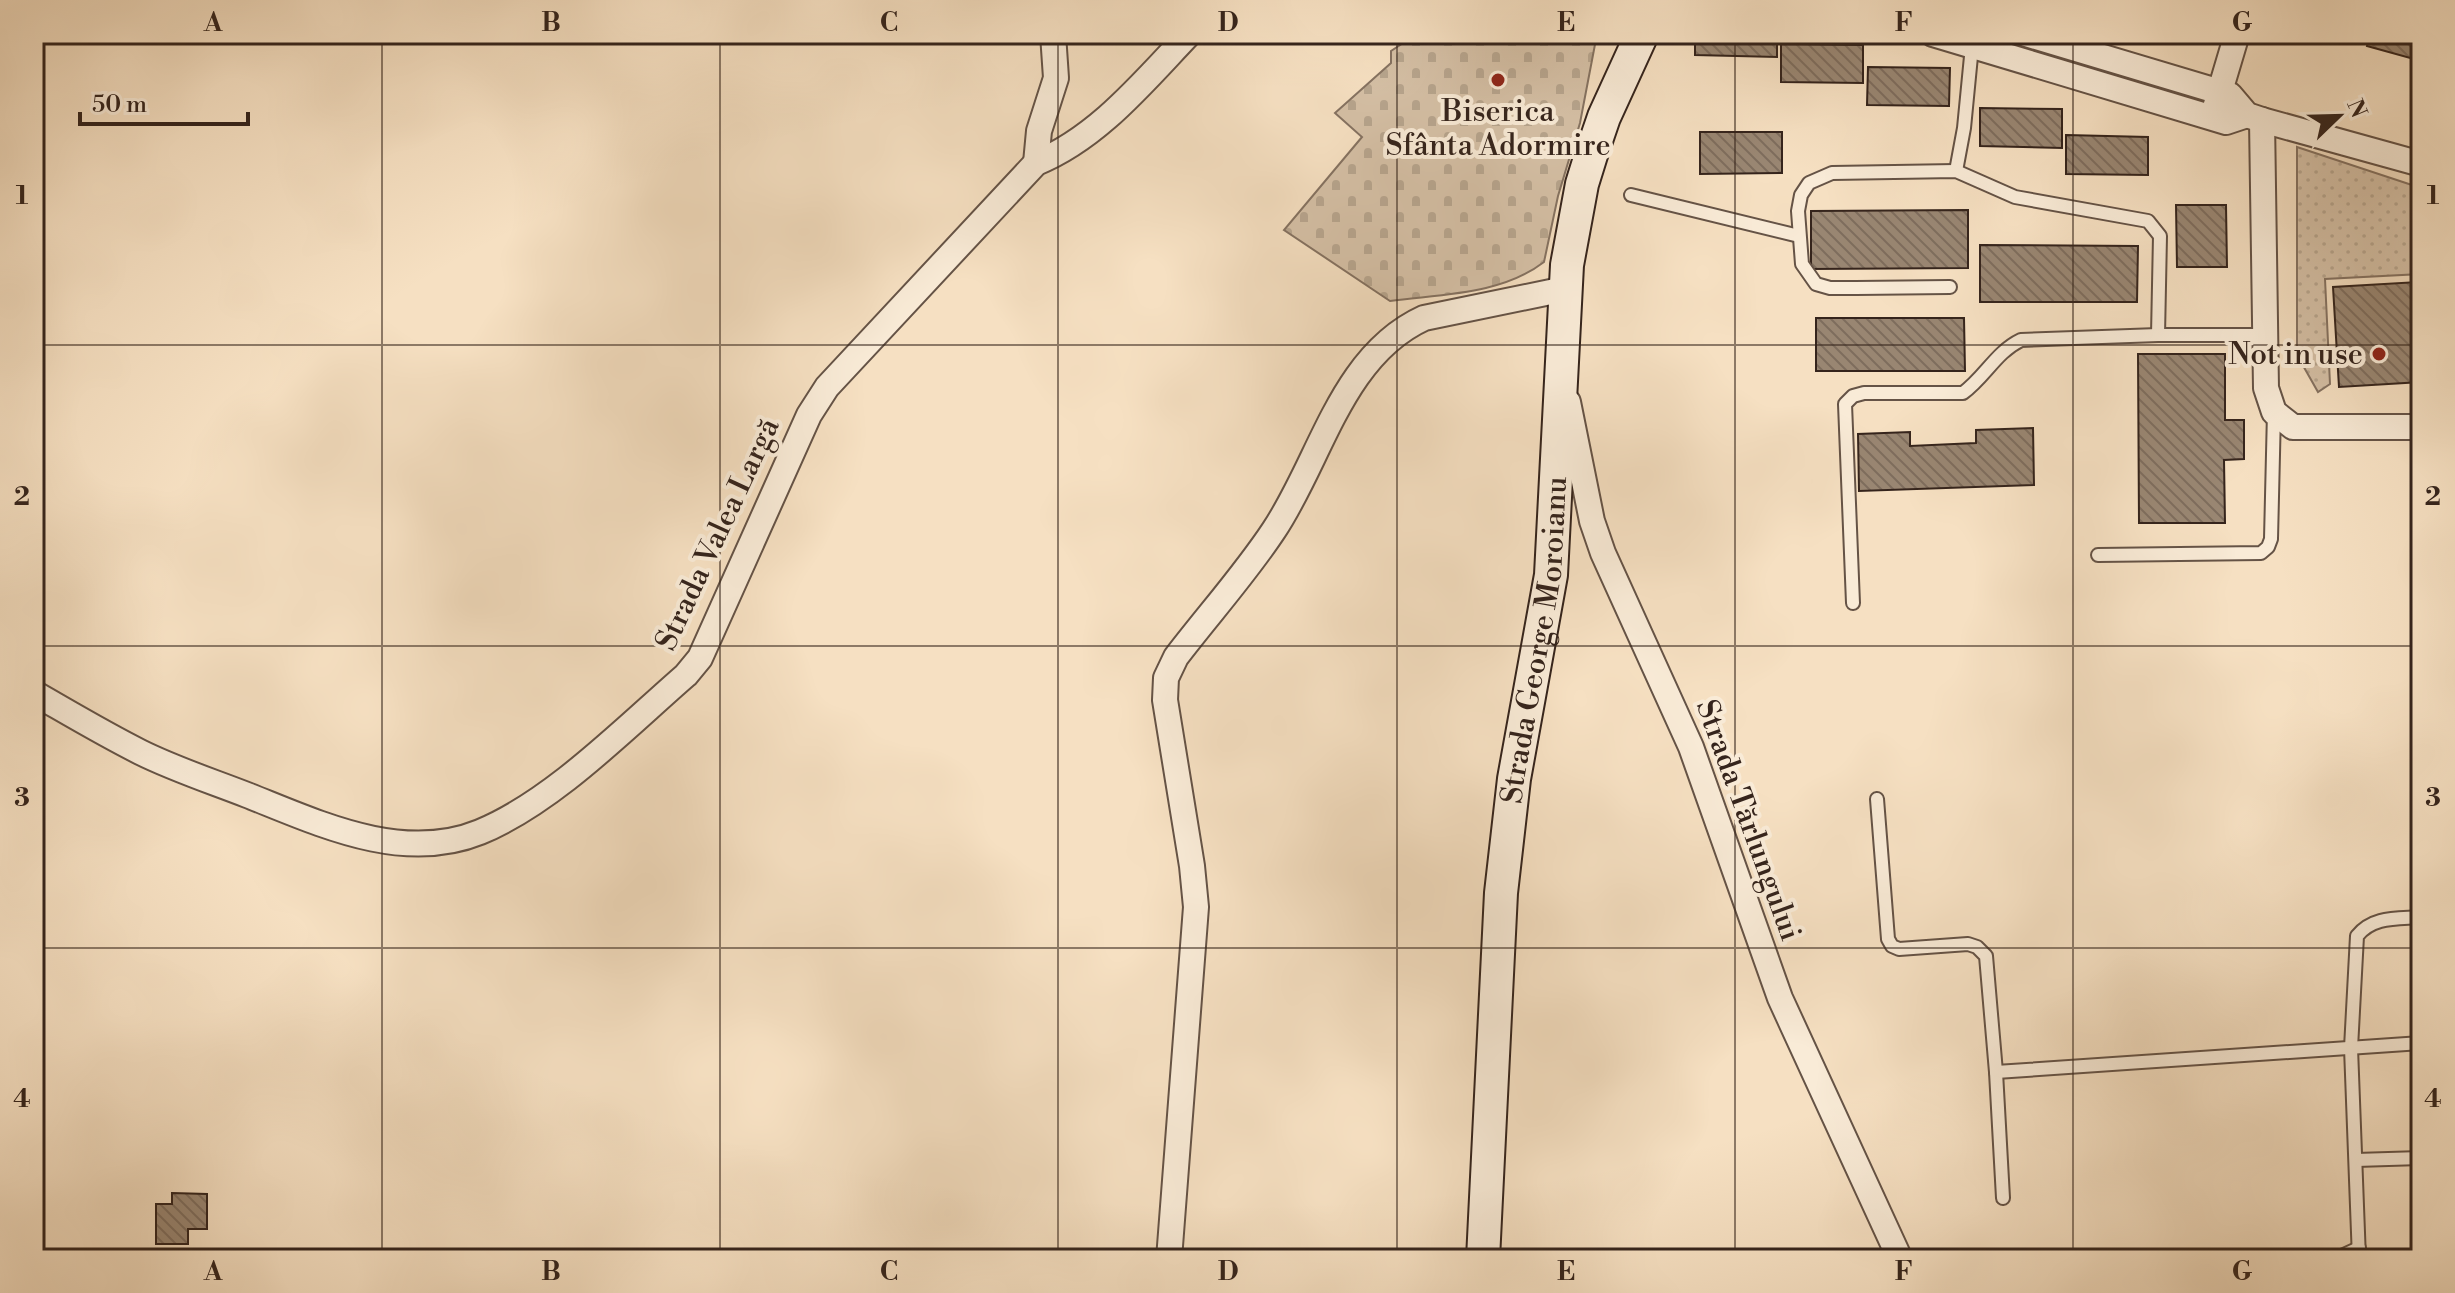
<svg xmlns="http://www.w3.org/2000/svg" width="2455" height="1293" font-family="'Libre Bodoni',serif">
	<defs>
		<pattern id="green-dots" width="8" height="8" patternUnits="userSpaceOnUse" patternTransform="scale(2)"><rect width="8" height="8" fill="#d5c0a6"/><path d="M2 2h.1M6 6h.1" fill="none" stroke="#b7a58e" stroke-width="1.8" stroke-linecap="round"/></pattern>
		<pattern id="cemetery-stones" width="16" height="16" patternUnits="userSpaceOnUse" patternTransform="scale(2)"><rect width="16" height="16" fill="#d5c0a6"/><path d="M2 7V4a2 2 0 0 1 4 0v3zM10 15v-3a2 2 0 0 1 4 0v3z" fill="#b7a58e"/></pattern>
		<pattern id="building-back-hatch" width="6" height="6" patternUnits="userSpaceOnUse" patternTransform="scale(2)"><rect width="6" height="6" fill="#998672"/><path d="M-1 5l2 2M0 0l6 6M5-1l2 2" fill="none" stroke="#7e6d5d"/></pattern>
	</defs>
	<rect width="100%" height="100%" fill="#f6e0c2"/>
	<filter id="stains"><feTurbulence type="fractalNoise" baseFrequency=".0025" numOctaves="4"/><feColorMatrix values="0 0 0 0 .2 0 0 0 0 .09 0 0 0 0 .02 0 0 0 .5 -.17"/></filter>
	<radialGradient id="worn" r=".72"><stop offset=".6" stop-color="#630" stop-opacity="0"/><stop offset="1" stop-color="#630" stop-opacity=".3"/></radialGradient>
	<!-- green -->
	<path fill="url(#green-dots)" stroke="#857261" stroke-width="2" d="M2297,147L2421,188V274L2325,279L2330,384L2318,392L2297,355Z"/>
	<!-- cemetery -->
	<path fill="url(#cemetery-stones)" stroke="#857261" stroke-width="2" d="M1417,34H1597L1580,123L1558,196L1544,262C1501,295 1441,294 1390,301L1284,230L1362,137L1335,113L1391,63V51Z"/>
	<!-- building -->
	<g fill="url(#building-back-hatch)" stroke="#35241c" stroke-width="2">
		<path d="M1695,34H1777V57L1695,55Z"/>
		<path d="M2370,34H2421V61L2367,46Z"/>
		<path d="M1781,44L1863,45V83L1781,82Z"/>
		<path d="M1868,67L1950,68L1949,106L1867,105Z"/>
		<path d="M1980,108L2062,109V148L1980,146Z"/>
		<path d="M1700,132H1782V173L1700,174Z"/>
		<path d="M2066,135L2148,137V175L2066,174Z"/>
		<path d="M2176,205H2226L2227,267H2177Z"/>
		<path d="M1968,210V268L1811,269V211Z"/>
		<path d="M1980,245L2138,246L2137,302H1980Z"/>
		<path d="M2418,282L2421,382L2339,387L2333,287Z"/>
		<path d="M1816,318H1964L1965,371H1816Z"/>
		<path d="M2138,354H2225V420H2244V459L2224,460L2225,523H2139Z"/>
		<path d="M2033,428L2034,485L1859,491L1858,434L1910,432V446L1976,443V430Z"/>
		<path d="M172,1193L207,1194V1229H188V1244H156V1204H172Z"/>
	</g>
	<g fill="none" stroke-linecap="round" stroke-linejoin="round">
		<defs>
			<g id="service">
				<path d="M1956,171L1964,128L1972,46"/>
				<path d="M1631,195L1799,236"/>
				<path d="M1950,287L1856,288H1830L1816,284L1802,264L1798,211L1801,195L1809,183L1832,173L1956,171L2015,197L2148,221L2160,236L2158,335"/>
				<path d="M2098,555L2261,553L2268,547L2271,539L2274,412"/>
				<path d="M1853,603L1845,404L1853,396L1864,393H1963C1985,377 1996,352 2021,340L2158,335H2265"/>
				<path d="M1877,799L1888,939L1892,946L1899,949L1968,944L1977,947L1986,956L1996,1072L2003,1198"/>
				<path d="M1996,1072L2421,1043"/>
				<path d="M2356,1160L2421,1158"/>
				<path d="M2335,1259L2359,1248"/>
				<path d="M2359,1259L2351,1048L2357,936C2373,916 2397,919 2421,917"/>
			</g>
			<g id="minor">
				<path d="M1933,34L2226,122L2247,115"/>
				<path d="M2026,34L2230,95L2247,115L2262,120L2421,164"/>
				<path d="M2215,108L2237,34"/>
				<path d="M2262,120L2266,388L2274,412L2293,427H2421"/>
				<path d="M1036,163L1039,131L1056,78L1053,34"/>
				<path d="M1568,402L1592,521L1603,553L1691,747L1780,998L1900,1259"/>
				<path d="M34,693C69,713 104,734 140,752C174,769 211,781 247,795C318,823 402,864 480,832C553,802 626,727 686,675L700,658L809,415L827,387L1036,163C1098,138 1144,81 1189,34"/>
				<path d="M1169,1259L1196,907L1192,866L1165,700L1166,678L1176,657C1208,615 1245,574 1274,530C1321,460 1341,356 1424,318L1565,289"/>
			</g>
			<g id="secondary">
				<path id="s1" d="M1483,1259L1501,893L1514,779L1551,575L1567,265L1582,184L1591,155L1604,117L1642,34"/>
			</g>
		</defs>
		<!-- service casing -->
		<use href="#service" stroke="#655346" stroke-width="16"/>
		<!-- minor casing -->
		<use href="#minor" stroke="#655346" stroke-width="28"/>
		<!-- secondary casing -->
		<use href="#secondary" stroke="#35241c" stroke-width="36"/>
		<!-- service -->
		<use href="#service" stroke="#f9ebd7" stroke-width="12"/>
		<!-- minor -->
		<use href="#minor" stroke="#f9ebd7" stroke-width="24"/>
		<!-- secondary -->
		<use href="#secondary" stroke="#f9ebd7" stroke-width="32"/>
	</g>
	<!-- grid -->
	<path fill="none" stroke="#35241c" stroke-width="2" stroke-opacity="0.55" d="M382,34V1259M720,34V1259M1058,34V1259M1397,34V1259M1735,34V1259M2073,34V1259M34,345H2421M34,646H2421M34,948H2421"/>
	<!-- markers -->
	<g fill="#8f2418" stroke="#f9ebd7" stroke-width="3">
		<circle cx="1498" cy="80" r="8"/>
		<circle cx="2379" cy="354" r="8"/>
	</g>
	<g text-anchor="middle" stroke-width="8" stroke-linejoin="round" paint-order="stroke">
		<!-- poi labels -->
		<g font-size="30" fill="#35241c" stroke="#f9ebd7">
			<text x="1498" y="121">Biserica<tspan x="1498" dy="34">Sfânta Adormire</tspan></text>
			<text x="2363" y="364" text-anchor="end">Not in use</text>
		</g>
		<!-- street labels -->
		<g font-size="30" fill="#35241c" stroke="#f9ebd7">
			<text transform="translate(717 534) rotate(-65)" y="10">Strada Valea Largă</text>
			<text dy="10" stroke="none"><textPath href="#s1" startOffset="622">Strada George Moroianu</textPath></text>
			<text transform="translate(1749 820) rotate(70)" y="10">Strada Tărlungului</text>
		</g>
	</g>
	<!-- margin -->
	<rect width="2455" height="1293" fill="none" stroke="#f6e0c2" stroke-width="88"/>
	<!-- north arrow -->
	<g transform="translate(2339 116) rotate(67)" stroke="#f9ebd7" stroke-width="6" paint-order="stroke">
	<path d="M0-6L14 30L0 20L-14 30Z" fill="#35241c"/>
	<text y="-12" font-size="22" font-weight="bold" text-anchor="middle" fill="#35241c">N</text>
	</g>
	<!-- scale -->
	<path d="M80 112v12h168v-12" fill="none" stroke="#35241c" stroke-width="4"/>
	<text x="92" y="112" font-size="24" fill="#35241c" stroke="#f9ebd7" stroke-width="6" paint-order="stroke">50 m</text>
	<rect x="44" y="44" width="2367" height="1205" fill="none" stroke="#35241c" stroke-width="3"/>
	<g font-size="26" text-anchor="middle" font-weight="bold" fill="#35241c">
		<text x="213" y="31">A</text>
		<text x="551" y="31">B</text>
		<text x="889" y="31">C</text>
		<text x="1228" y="31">D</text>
		<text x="1566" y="31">E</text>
		<text x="1904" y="31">F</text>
		<text x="2242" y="31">G</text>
		<text x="22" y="204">1</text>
		<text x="2433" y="204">1</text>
		<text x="22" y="505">2</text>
		<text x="2433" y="505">2</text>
		<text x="22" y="806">3</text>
		<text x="2433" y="806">3</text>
		<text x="22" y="1107">4</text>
		<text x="2433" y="1107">4</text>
		<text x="213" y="1280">A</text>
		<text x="551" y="1280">B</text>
		<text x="889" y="1280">C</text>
		<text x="1228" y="1280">D</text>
		<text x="1566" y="1280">E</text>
		<text x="1904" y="1280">F</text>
		<text x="2242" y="1280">G</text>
	</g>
	<rect width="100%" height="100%" filter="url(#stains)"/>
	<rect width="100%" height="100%" fill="url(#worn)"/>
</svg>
